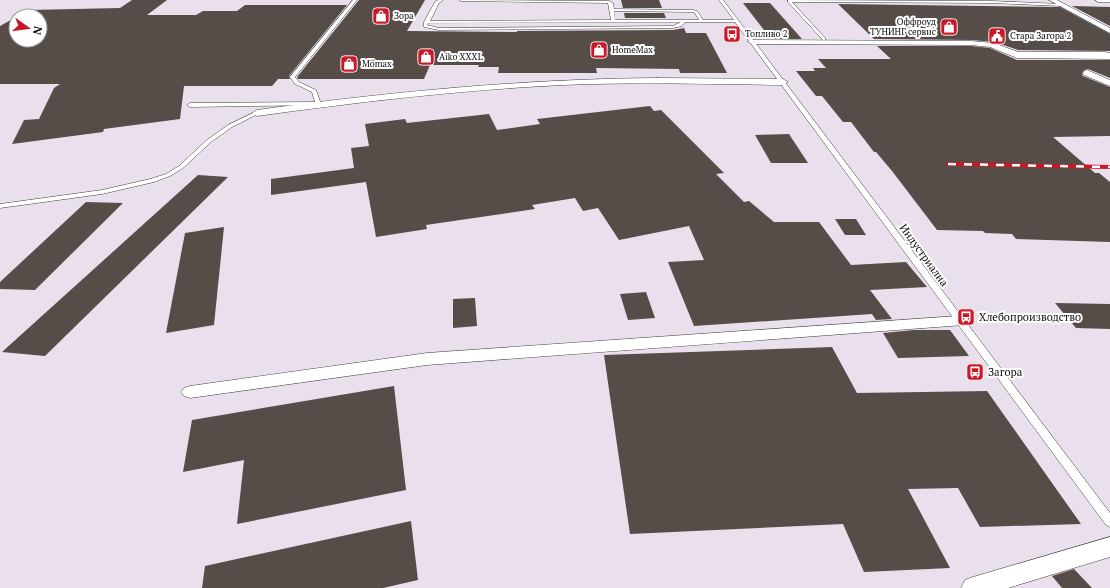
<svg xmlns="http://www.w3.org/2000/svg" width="1110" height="588" font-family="'PT Serif',serif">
	<rect width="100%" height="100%" fill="#fffaeb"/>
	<!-- industrial -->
	<path fill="#eadfec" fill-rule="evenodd" d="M0,0H1110V588H0ZM16,16H40V40H16Z"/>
	<!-- building -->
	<g fill="#564d48">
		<path d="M132,0H167L147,15H196L203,11H237L245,5H347L289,76L290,79H278L272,86H184L180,119L104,129L103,132L12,144L24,120L39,119L54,88L60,84H0V26L16,17V40H40V16H18L29,10L120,8Z"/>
		<path d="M359,0H425L407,31L517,32V31L673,30L684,28L686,33H706L727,73H680L679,69L596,68L597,73H498L499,67H478L479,65H430L424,79H298L297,77Z"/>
		<path d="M621,0H659L662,8H623Z"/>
		<path d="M743,3H770L802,39H771Z"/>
		<path d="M838,4L1060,7L1110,34V51L1018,50L995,42L971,40L874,39Z"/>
		<path d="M1072,6L1110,7V26Z"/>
		<path d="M624,13H664L666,18H625Z"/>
		<path d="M877,46H971L990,48L1017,60H1110V78L1088,69L1084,70L1082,74L1083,76L1110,87V136L1053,137L1095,173H1099L1110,182V242L1016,239L1012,234L985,233L983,231L937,230L892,171L876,152H874L851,122H843L822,96H816L796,71H815L813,68H826L818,59H891Z"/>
		<path d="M650,106L654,111L661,110L724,173L716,174L744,202L749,201L774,222H819L851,265L906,262L927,287L870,290L892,319L876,320L872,314L694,326L668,262L704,260L689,226L619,240L598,208L583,211L575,198L532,205L535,209L426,225L427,229L376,237L366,182L271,195V179L354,168L351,148L369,146L365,124L405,119L407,123L489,114L497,130L540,124L537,119Z"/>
		<path d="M789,134L808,163H771L755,135Z"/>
		<path d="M198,175L228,177L45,356L2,352Z"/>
		<path d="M86,202L123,203L35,290L0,289V282Z"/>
		<path d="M835,219H856L866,235H845Z"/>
		<path d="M224,227L214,325L166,333L185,233Z"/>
		<path d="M646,292L655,318L628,320L620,294Z"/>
		<path d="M475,298L477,326L453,328V299Z"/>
		<path d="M1055,303L1110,304V329L1076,328Z"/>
		<path d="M914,330H950L969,356L898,358L883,333Z"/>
		<path d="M832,347L857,393L987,391L1081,524L980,527L958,488L908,489L950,568L864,572L843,524L630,534L604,355Z"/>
		<path d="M394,386L406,490L237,524L244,460L183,472L192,420Z"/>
		<path d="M411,521L418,580L383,588H202L205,566Z"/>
		<path d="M1074,569L1092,588H1062L1052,576Z"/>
	</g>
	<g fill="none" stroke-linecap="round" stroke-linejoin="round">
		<defs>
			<g id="service">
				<path d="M353,0H357L295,77L299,82L316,90L321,104L320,105L190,107L187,105L190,103L315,102L312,92L295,84L290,77Z"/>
				<path d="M438,0H443L439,3L430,21L611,20L608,3L461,1L459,0L609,1L613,3L614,9L693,10L697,11L703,20H734L719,0H723L1110,513V527L1106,525L735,22H685L682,26L673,28L439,30L424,27V22L435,2ZM614,11L693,12L695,13L699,20H615ZM681,22L673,26L439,28L427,25L428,23Z"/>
				<path d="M788,0L992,1L1061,4L1063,5L1061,6L992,3L792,2L825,38V40H823L788,2Z"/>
				<path d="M255,112L260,113L232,127L211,142L183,168L170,176L154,182L102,194L0,208V204L102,190L150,179L166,174L179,166L207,140L228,125Z"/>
			</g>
			<g id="minor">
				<path d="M1049,0H1057L1110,28V33Z"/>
				<path d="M1095,0H1110V2H1098Z"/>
				<path d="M749,40L971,41L994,43L1018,52H1104L1110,53V59L1017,58L990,47L971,45L752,44L748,42Z"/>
				<path d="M1087,70L1110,80V86L1084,75L1083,73L1084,71Z"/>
				<path d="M657,78L783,79L788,82L783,85C709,84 635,82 562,85C460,90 358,102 257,116L252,113L257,110C390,92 523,79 657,78Z"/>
				<path d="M958,316L964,317L966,321L964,325L427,365L190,398L184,396L181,392L184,388L190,386L427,353Z"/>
				<path d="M1110,537V557L1008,588H961L965,580L973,577Z"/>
			</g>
		</defs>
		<!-- service casing -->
		<use href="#service" stroke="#3f3f3f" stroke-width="1"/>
		<!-- minor casing -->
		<use href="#minor" stroke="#3f3f3f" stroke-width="1"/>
		<!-- service -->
		<use href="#service" fill="#fff" fill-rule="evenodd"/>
		<!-- minor -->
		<use href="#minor" fill="#fff" fill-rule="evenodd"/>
		<defs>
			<path id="rail" d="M948,164L1110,167"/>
		</defs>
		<!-- rail casing -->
		<use href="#rail" stroke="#c91827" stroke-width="4"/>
		<!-- rail -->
		<use href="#rail" stroke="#fff" stroke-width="2.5" stroke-dasharray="8" stroke-linecap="butt"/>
	</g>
	<!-- icons -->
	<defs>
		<symbol id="shop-square" viewBox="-11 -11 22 22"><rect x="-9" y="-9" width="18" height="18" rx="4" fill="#c91827" stroke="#fff"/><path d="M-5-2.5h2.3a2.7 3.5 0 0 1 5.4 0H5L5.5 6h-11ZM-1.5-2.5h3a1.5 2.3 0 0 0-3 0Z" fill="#fff"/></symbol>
		<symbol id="bus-square" viewBox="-11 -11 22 22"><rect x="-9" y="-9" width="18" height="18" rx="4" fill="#c91827" stroke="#fff"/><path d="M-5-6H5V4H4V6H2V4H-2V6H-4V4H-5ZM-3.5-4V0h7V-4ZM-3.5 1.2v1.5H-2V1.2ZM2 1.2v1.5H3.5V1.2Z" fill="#fff"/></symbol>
		<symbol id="civic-square" viewBox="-11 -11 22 22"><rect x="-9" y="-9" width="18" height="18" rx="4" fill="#c91827" stroke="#fff"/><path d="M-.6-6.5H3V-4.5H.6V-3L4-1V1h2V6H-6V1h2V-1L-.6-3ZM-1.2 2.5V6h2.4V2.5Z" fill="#fff"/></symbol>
	</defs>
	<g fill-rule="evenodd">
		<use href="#shop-square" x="371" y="6" width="20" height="20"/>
		<use href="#shop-square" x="939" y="17" width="20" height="20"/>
		<use href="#bus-square" x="722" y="24" width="20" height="20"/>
		<use href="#civic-square" x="987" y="26" width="20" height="20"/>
		<use href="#shop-square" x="589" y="40" width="20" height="20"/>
		<use href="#shop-square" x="416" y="47" width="20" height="20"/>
		<use href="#shop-square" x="339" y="54" width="20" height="20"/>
		<use href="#bus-square" x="956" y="307" width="20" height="20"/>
		<use href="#bus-square" x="965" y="362" width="20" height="20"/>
	</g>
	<g text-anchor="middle" stroke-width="4" stroke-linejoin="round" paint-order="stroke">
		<!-- far-poi labels -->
		<g font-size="9" fill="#0c0c0c" stroke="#fff" text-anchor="start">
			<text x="394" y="19">Зора</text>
			<text x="936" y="25" text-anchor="end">Оффроуд<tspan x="936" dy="10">ТУНИНГ сервис</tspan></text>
			<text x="745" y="37">Топливо 2</text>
			<text x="1010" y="39">Стара Загора 2</text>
			<text x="612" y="53">HomeMax</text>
			<text x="439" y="60">Aiko XXXL</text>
			<text x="362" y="67">Mömax</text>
		</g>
		<!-- street labels -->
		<g font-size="11" fill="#0c0c0c" stroke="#fff">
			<text transform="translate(924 255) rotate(54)" y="4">Индустриална</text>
		</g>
		<!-- poi labels -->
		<g font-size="11" fill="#0c0c0c" stroke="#fff" text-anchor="start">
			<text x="979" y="321">Хлебопроизводство</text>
			<text x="988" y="376">Загора</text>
		</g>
	</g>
	<!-- north arrow -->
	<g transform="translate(28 28) rotate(104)"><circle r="19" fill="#ffffff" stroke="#9e9e9e"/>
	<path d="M0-3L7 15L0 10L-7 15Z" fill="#c91827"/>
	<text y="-6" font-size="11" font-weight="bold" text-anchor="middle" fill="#0c0c0c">N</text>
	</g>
</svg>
